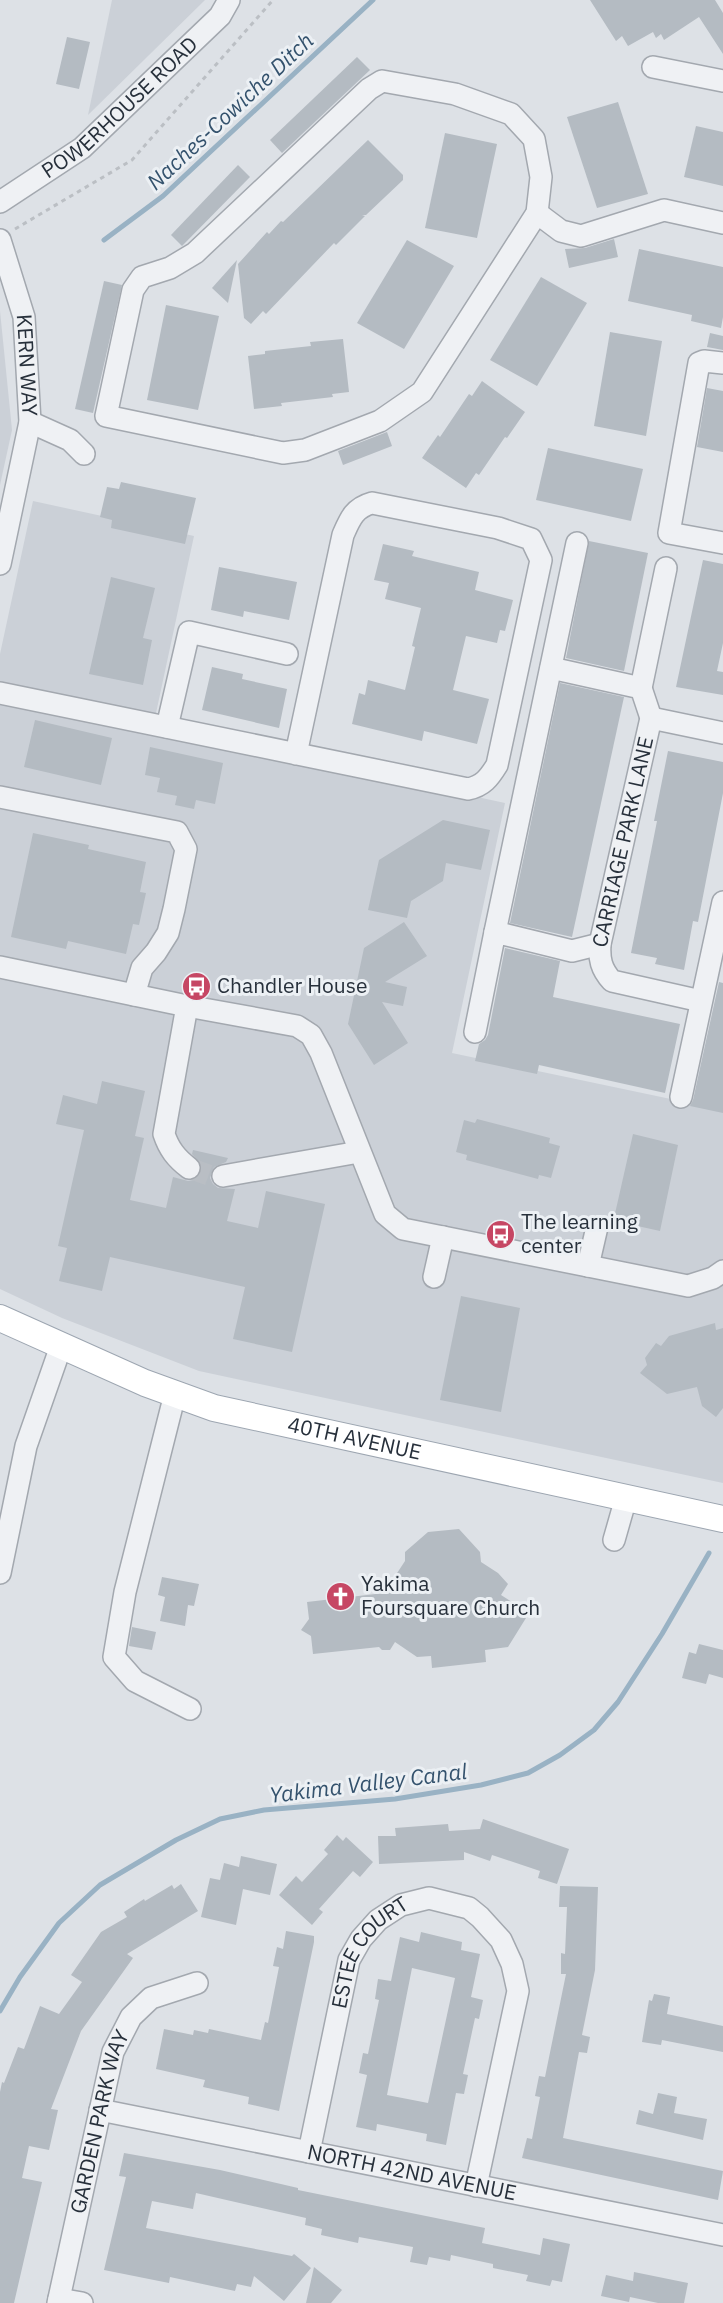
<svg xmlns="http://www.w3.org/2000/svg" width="723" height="2303" font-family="'IBM Plex Sans',sans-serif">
	<rect width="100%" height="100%" fill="#dde1e6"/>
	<!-- built -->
	<g fill="#cbd0d7">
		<path d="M112,0H205L88,115Z"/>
		<path d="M0,311L12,430L0,485Z"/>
		<path d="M33,501L194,536L153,727L505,803L452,1053L723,1110V1483L199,1371L62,1318L0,1289V654Z"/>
	</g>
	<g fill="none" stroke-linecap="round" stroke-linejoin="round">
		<!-- stream -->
		<g stroke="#99b2c4" stroke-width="5">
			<path d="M104,240L163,196L373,0"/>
			<path d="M0,2011L20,1977L59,1923L100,1885L176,1840L220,1819L264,1810L395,1799L481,1785L528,1773L560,1755L594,1730L618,1702L662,1634L709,1553"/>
		</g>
	</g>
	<!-- building -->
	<g fill="#b4bbc2" fill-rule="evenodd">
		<path d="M590,0H715L723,13V54L699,17L664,40L661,34L656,38L653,32L628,46L622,36L616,41Z"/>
		<path d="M67,37L90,42L79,89L56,84Z"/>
		<path d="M357,57L370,70L282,153L270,140Z"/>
		<path d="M618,102L648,194L597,208L567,117Z"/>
		<path d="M696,126L723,132V186L684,177Z"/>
		<path d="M445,133L497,144L477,238L425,228Z"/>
		<path d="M368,140L403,175V180L366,215H362L365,216L336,245L334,243L266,314L263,311L251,324L244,318L238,264L267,232L269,234L281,221L283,222Z"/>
		<path d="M238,165L250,177L182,246L171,235Z"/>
		<path d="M614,239L618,257L569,268L565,249L585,248Z"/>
		<path d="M407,240L454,266L404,349L357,323Z"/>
		<path d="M639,249L723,267V317L721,328L691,321L692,315L628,301Z"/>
		<path d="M237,260L228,303L212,288Z"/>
		<path d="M541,277L587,303L537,386L490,360Z"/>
		<path d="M104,281L122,285L93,413L75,409Z"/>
		<path d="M166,305L219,316L198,410L147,400Z"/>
		<path d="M610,332L662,341L646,436L594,426Z"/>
		<path d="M710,333L723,336V350L707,347Z"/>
		<path d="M343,339L349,392L332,394L333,397L281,403L282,406L254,409L248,356L265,354V351L311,346L310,342Z"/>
		<path d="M482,381L525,412L507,438L505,437L479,475L476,473L466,488L422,458L438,435L440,437L469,394L472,396Z"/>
		<path d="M707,388L723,391V452L697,447Z"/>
		<path d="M387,432L392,446L343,465L338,451Z"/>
		<path d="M548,448L643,469L631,521L536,500Z"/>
		<path d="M121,482L196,498L185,544L111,528L112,520L100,517L107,487L119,489Z"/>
		<path d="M589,541L648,553L624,671L566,658Z"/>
		<path d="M383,544L414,551L412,556L479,572L475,590L513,600L505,631L500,630L497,643L466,636L453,690L489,699L477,744L424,731L422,741L352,724L359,693L365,695L368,680L405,690L415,647L412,646L421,608L385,599L389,583L374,580Z"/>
		<path d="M703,560L723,564V643L717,671L723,672V695L676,687Z"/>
		<path d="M219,567L297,582L289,620L244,611L243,617L211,610Z"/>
		<path d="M111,577L155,588L143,638L152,640L143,685L89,674Z"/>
		<path d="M212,667L243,674L242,679L287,689L279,728L202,710Z"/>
		<path d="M560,683L624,697L572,937L510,923Z"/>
		<path d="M35,720L112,738L101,785L24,767Z"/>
		<path d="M150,747L223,763L215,804L196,800L194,809L175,805L177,796L157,792L160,778L145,775Z"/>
		<path d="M668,751L723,762V793L698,922L693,921L684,970L655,964L657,958L631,953L657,821H654Z"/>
		<path d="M443,820L490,830L481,870L446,863L443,881L411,901L407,918L368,910L379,860Z"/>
		<path d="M33,833L89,845L88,849L146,862L140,892L146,893L139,925L133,924L126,954L68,941L66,949L11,937Z"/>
		<path d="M404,922L427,956L385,982L407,987L403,1006L382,1002L408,1043L374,1065L348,1024L364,948Z"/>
		<path d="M505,948L560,961L553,997L680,1024L665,1093L539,1065L537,1074L475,1061L479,1044L485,1040L488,1035Z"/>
		<path d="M719,982L723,983V1113L690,1106L693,1100Z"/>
		<path d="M102,1081L145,1091L135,1136L144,1138L130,1200L166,1208L173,1177L188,1181L194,1180L199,1176L201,1164L192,1154L193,1150L228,1158L226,1162L214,1167L210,1178L213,1184L218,1188L235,1189L227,1221L258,1228L266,1191L325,1204L292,1352L233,1339L245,1287L110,1257L102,1291L59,1281L67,1248L58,1246L84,1130L56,1124L63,1095L97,1104Z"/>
		<path d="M477,1119L550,1138L549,1143L560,1146L551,1178L539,1175L538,1179L466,1160L467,1155L456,1152L464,1120L475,1123Z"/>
		<path d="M633,1134L678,1145L660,1231L624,1223L625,1220L614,1218Z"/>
		<path d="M461,1296L520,1308L501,1412L440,1400Z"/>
		<path d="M715,1323L716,1330L723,1328V1408L716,1417L702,1406L697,1387L667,1394L640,1373L647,1365L645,1358L656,1343L661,1346L669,1336Z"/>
		<path d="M459,1529L480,1552L481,1562L498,1573L508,1584L501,1595L512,1602L526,1618L508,1647L485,1650L486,1662L432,1668L431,1656L417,1657L395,1642L390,1650H382L379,1647L313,1654L311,1636L301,1630L309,1619L307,1602L384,1593L405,1561V1552L428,1532Z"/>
		<path d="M162,1577L199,1584L194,1606L188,1605L185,1626L160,1621L165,1597L158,1595Z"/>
		<path d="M132,1627L156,1632L152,1650L129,1646Z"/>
		<path d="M699,1644L723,1650V1678L709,1674L706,1684L682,1678L689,1652L696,1654Z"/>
		<path d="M483,1819L569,1849L557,1884L538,1878L540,1871L492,1855L490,1861L464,1852V1860L379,1864L378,1836H396L395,1828L448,1824L449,1831L480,1829Z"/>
		<path d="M337,1835L343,1841L346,1837L373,1862L360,1877L353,1871L319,1909L323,1912L312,1925L279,1895L296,1876L302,1882L328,1854L324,1850Z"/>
		<path d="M241,1856L277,1864L270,1895L243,1889L236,1925L201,1917L210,1878L220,1880L224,1863L239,1867Z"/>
		<path d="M181,1884L198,1911L127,1954L133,1958L81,2031L51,2109L58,2110L49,2150L29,2146L22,2178L42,2182L14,2303H0V2092L2,2082L4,2083L18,2047L24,2049L40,2006L59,2014L82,1982L71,1975L101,1932L127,1917L124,1912L144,1899L145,1901L172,1885L174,1889Z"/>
		<path d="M560,1886L598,1887L595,1970L582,2035L590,2037L587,2053L579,2052L563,2138L723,2171L718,2200L522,2158L527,2138L532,2139L540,2097L535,2096L539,2076L545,2077L566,1974H561V1953L565,1954L567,1907H559Z"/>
		<path d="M286,1931L314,1936V1942L279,2111L248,2104L249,2097L203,2087L205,2080L156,2069L164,2029L193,2035L194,2030L208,2033L209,2029L261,2040L265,2022L268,2023L279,1967L273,1966L277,1947L283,1949Z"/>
		<path d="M421,1932L462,1942L461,1950L480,1954L471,1997L483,2000L479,2019L475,2018L463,2074L468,2075L464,2094L456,2093L446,2145L426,2141L427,2134L377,2124L376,2131L356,2127L367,2075L359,2073L363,2053L368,2054L379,2000L375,1999L378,1979L391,1981L400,1937L419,1942ZM412,1968L455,1978L428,2103L387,2095Z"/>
		<path d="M654,1994L670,1997L667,2014L723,2026V2052L662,2040L661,2045L642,2042L649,2000L652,2001Z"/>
		<path d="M658,2093L677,2097L674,2113L707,2119L703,2140L636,2124L639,2110L653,2114Z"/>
		<path d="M124,2153L220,2170L298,2188V2190L485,2228L482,2243L540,2255L543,2238L570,2244L562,2282L552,2280L550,2286L526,2281L528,2275L493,2268V2264L451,2255L450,2261L429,2257L427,2265L410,2262L413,2247L359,2237L358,2243L321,2235L322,2229L305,2225L306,2218L196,2193L193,2209L152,2201L146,2228L292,2256L294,2254L311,2268L284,2301L254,2276L251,2287L237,2284L235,2291L170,2277L169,2283L104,2270L126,2177L119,2176Z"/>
		<path d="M314,2267L342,2290L331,2303H306Z"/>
		<path d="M634,2272L688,2283L684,2303H658L630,2297L629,2302L601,2296L606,2275L633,2281Z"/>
	</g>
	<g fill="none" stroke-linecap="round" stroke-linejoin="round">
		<!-- minor-tunnel -->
		<path stroke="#b9bec4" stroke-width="21" stroke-dasharray="21 10" stroke-linecap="butt" d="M189,1168L211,1176H223"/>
		<defs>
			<g id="minor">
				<path d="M653,67L723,81"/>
				<path d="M382,81L455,94L511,114L534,139L541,177L537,213L422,392L380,421L305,450L283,453L106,416L133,290L142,277L170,268L195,253L369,89Z"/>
				<path id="s1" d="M0,202L82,148L220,16L229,0"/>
				<path d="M537,213L561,231L581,236L664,210L723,223"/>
				<path id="s2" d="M0,240L24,317L30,422L0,564"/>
				<path d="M723,363L704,361L699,363L669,533L723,543"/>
				<path d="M30,422L70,440L84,454"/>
				<path d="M551,668L641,688L651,718"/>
				<path d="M641,688L666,568"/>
				<path d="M0,693C156,725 312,757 468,789C483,786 489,778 497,765L541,560L531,539L498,528L372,503C354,508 350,519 343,535L296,754"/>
				<path d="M167,727L189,632L287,654"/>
				<path d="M0,797L177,832L186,849L174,909L168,933L156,952L142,968L134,995"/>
				<path d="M495,932L577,543"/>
				<path d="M0,967L187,1006L297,1026L311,1035L321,1053L385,1214L403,1229L688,1286L713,1278L723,1271"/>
				<path id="s3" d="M701,1001L612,981C601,969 599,959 600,944L651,718L723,733"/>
				<path d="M187,1006L164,1134C169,1149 176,1158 189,1168"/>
				<path d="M475,1032L495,932L572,951L600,944"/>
				<path d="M681,1097L723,902"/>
				<path d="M223,1176L359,1152"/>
				<path d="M588,1266L597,1227"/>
				<path d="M434,1277L443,1237"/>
				<path d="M175,1394L125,1592L114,1657L135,1681L190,1709"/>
				<path d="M614,1540L626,1498"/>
				<path d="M0,1573L26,1446L61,1346"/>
				<path id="s4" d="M100,2110L723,2235"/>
				<path id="s5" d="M309,2152L349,1960L361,1939L378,1920L401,1905L429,1898L469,1908L480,1917L501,1940L512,1964L518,1991L476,2186"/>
				<path d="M59,2299L82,2303"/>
				<path id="s6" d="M58,2303L113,2052L131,2017L151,1998L197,1983"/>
			</g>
			<g id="major">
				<path id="s7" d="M0,1318L145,1383L214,1408L723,1519"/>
			</g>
		</defs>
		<!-- minor casing -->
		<use href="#minor" stroke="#a3a8af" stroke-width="24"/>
		<!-- major casing -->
		<use href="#major" stroke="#9da6b1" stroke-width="28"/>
		<!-- path -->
		<path stroke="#bbbfc4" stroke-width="3" stroke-dasharray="4.5 4.5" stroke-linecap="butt" d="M15,229L132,160L273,0"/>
		<!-- minor -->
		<use href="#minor" stroke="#eff1f4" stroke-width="21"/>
		<!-- major -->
		<use href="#major" stroke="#fff" stroke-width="26"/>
	</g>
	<!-- icons -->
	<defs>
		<symbol id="bus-disc" viewBox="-11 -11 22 22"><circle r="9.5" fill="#c64764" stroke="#ecf0f4"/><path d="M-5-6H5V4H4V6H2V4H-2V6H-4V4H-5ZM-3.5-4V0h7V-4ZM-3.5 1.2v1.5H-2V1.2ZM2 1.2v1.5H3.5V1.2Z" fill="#fff"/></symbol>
		<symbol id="church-disc" viewBox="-11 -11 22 22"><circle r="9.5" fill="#c64764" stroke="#ecf0f4"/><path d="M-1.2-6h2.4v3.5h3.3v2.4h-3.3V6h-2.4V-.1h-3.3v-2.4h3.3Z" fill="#fff"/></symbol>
	</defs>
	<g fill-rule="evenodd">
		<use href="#bus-disc" x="180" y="970" width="33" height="33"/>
		<use href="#bus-disc" x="484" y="1218" width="33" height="33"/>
		<use href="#church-disc" x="324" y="1580" width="33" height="33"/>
	</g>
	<g text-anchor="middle" stroke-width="6" stroke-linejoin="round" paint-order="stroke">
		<!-- street labels -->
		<g font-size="21" fill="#27303b" stroke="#ecf0f4">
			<text dy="7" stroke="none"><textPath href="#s1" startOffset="153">POWERHOUSE ROAD</textPath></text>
			<text dy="7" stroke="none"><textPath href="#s2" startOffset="129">KERN WAY</textPath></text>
			<text dy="7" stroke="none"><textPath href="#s3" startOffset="236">CARRIAGE PARK LANE</textPath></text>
			<text dy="7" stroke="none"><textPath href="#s7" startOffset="376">40TH AVENUE</textPath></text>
			<text dy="7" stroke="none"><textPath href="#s5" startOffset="213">ESTEE COURT</textPath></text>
			<text dy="7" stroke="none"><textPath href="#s6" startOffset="186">GARDEN PARK WAY</textPath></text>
			<text dy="7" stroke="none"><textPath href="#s4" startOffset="318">NORTH 42ND AVENUE</textPath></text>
		</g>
		<!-- poi labels -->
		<g font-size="21" fill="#27303b" stroke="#ecf0f4" text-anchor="start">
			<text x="217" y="993">Chandler House</text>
			<text x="521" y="1229">The learning<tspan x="521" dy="24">center</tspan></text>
			<text x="361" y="1591">Yakima<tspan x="361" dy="24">Foursquare Church</tspan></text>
		</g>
		<!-- water labels -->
		<g font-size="22" font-style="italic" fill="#34526d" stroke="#ecf0f4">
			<text transform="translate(230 111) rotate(-43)" y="8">Naches-Cowiche Ditch</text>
			<text transform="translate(368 1783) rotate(-7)" y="8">Yakima Valley Canal</text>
		</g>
	</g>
</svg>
